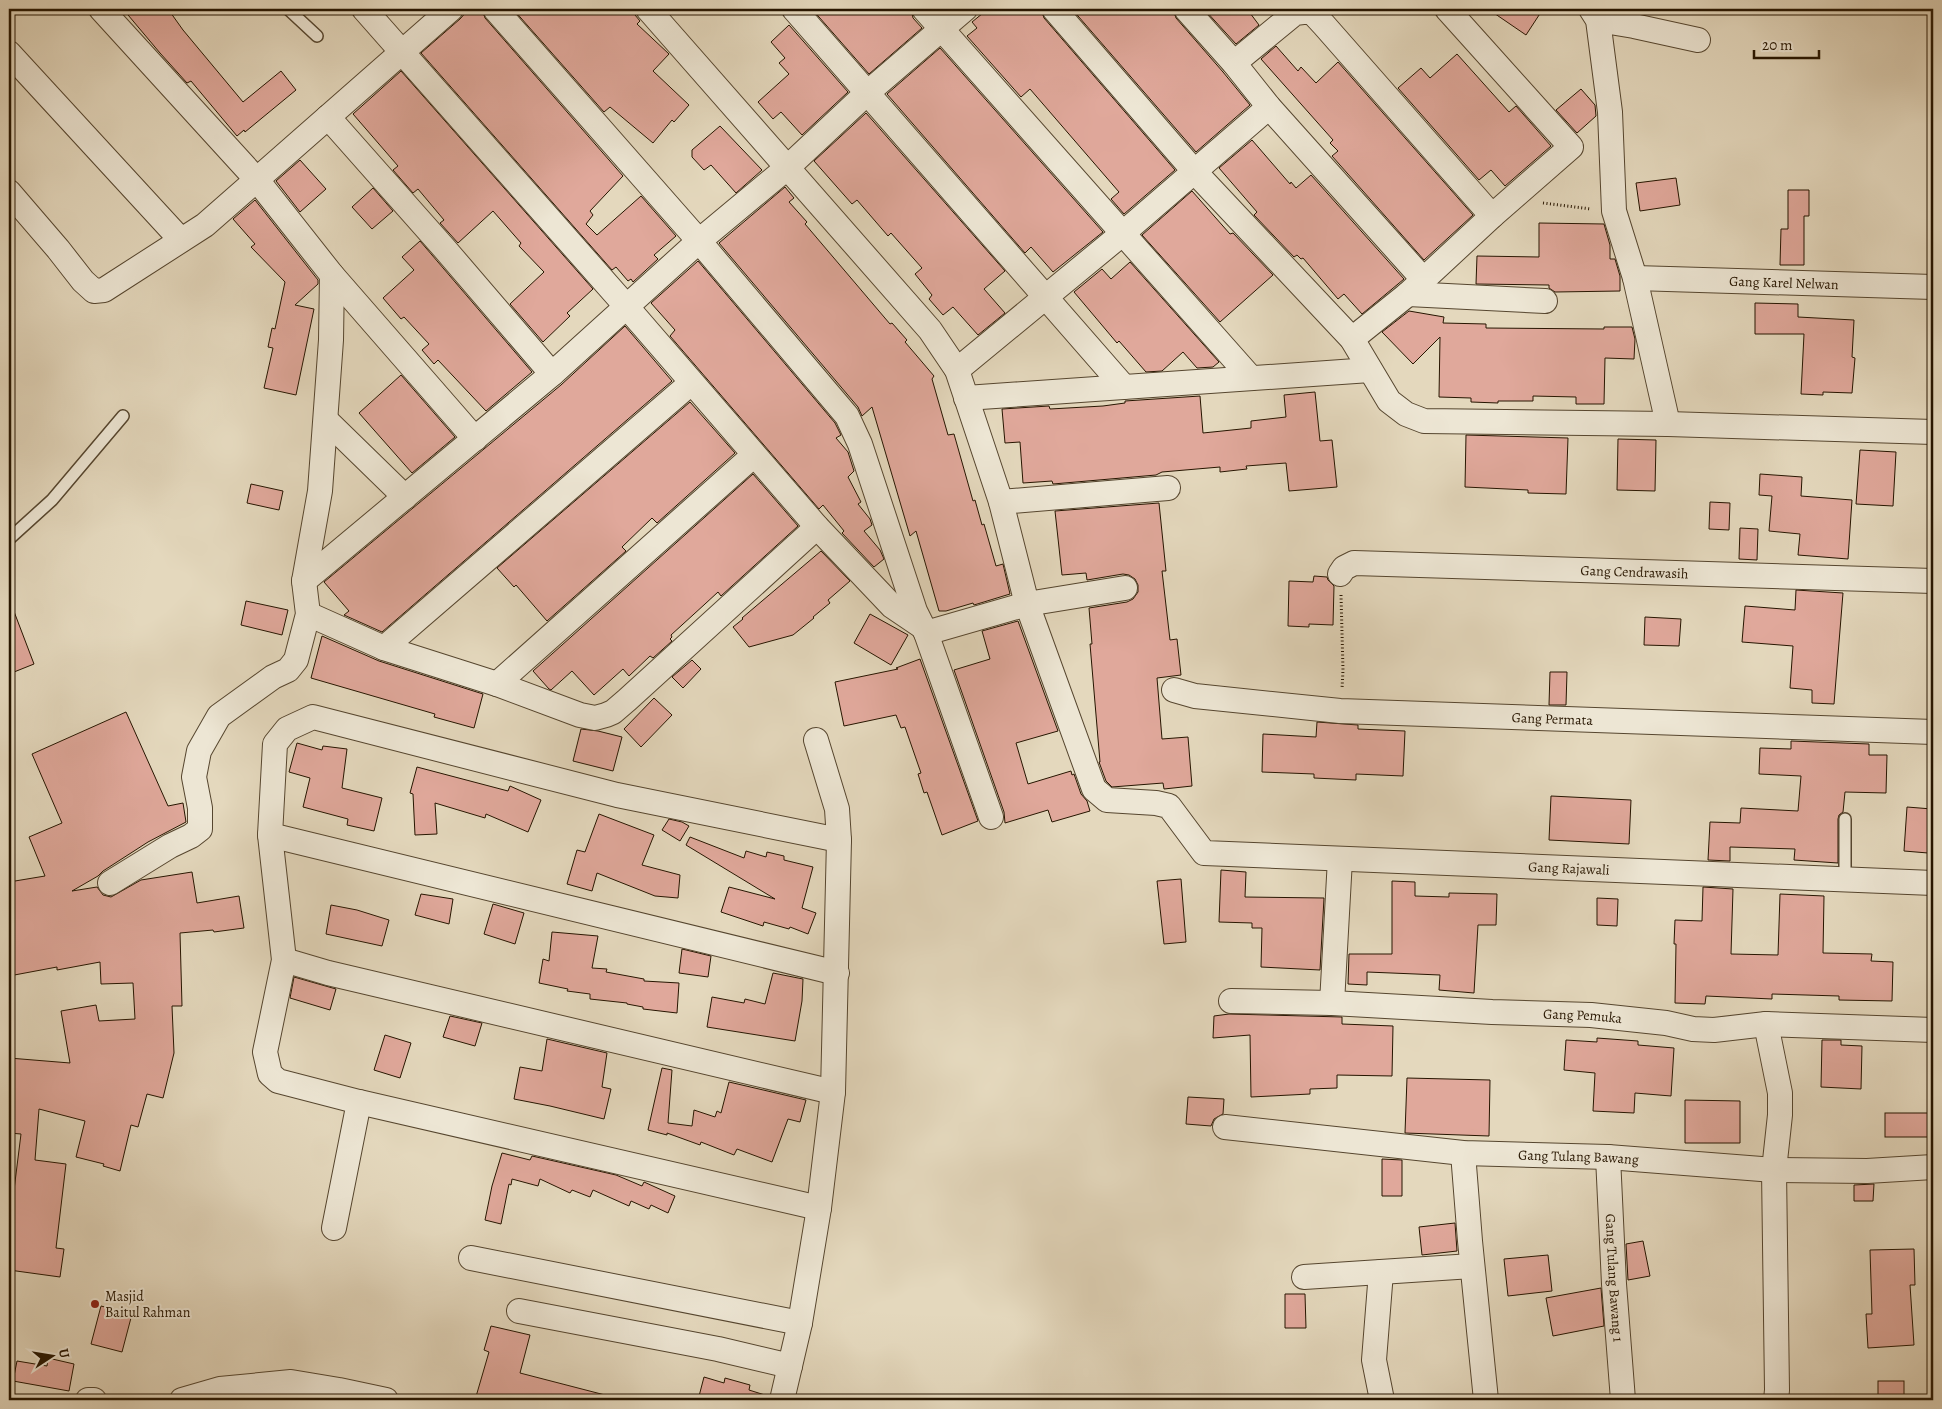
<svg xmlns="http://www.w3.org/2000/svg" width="1942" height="1409" font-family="Alegreya,serif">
	<rect width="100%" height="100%" fill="#e4d8bd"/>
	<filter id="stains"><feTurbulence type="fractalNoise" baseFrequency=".004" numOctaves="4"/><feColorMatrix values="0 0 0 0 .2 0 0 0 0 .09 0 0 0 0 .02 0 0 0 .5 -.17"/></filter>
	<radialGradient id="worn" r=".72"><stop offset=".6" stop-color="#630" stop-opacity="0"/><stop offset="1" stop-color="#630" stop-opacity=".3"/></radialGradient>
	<!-- building -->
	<g fill="#e0a89b" stroke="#261500">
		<path d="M123,9H168L183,30L243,102L281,71L296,90L245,132L244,130L237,136L191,81L187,83L160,53Z"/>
		<path d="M469,9H482L485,18L623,176L590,211L593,215L586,224L597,235L641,196L676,236L654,255L658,259L633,282L631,279L628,281L616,267L612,270L421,53L460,19Z"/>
		<path d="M513,9H630L640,21L637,24L669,54L653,71L689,105L674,122L672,120L653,143L610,107L604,112Z"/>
		<path d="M812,9H911L913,18L922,28L869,74Z"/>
		<path d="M988,9H1041L1044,18L1175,170L1124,214L1111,199L1119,192L1030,89L1021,97L967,36L977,28L972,22Z"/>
		<path d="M1072,9H1173L1176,18L1223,72L1250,105L1196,152Z"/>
		<path d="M1204,9H1247L1259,25L1236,44Z"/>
		<path d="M1488,9H1543L1526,35Z"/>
		<path d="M789,25L848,92L802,135L781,112L773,119L758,102L789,74L779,63L785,58L771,42Z"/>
		<path d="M1276,46L1298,71L1301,67L1316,83L1338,62L1473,215L1424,260L1332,156L1338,151L1330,143L1333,140L1261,59Z"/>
		<path d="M940,48L1103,232L1053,272L1031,247L1025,253L887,94Z"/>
		<path d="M1457,54L1509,112L1516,106L1551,146L1505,186L1491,170L1479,180L1398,88L1421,68L1430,78Z"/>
		<path d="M401,71L593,289L567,313L570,316L543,342L510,304L544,272L519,246L521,243L493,211L458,243L440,223L444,220L418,189L413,193L393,170L398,166L353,114Z"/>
		<path d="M1581,89L1595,105L1596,116L1577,133L1556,110Z"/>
		<path d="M866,113L1005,271L984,289L1005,313L978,335L953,307L943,315L929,299L932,295L915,274L922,268L891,233L888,236L857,200L852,204L814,161Z"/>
		<path d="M720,126L762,170L736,193L711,165L704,170L692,157V150Z"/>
		<path d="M1252,140L1290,184L1291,182L1296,188L1311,175L1404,279L1362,314L1344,294L1338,299L1303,258L1301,259L1297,255L1294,257L1254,215L1257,212L1219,168Z"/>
		<path d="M300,160L326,189L300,212L276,181Z"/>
		<path d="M1676,178L1680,205L1640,211L1636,183Z"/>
		<path d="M785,187L794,198L789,202L807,222L805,224L890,324L892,323L907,340L905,342L934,376L932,379L948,435L954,434L973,501L975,500L982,525L984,524L996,566L1003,564L1010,594L974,605L973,603L946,611H939L916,531L910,536L872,407L862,416L858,407L719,243Z"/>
		<path d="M373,188L393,211L372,229L352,207Z"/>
		<path d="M1788,190H1809V216H1804V265H1780L1781,229H1788Z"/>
		<path d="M1192,191L1230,234L1233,233L1273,275L1220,322L1142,235Z"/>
		<path d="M255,200L318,280V284L295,305L314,309L296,395L264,388L273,348L268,347L272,328L275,329L285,282L251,247L255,244L233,219Z"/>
		<path d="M1539,223L1604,224L1610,245V259H1615L1620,276V291L1555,292L1549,288V285L1476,284L1477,256L1539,257Z"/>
		<path d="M420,241L532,372L486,411L438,360L434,364L422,350L429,344L404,317L401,319L383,298L414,270L402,257Z"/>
		<path d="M698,261L835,423L841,435L836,438L848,452L854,471L848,477L861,502L858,504L870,519L872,525L864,531L880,550L884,559L874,567L842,533L844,531L823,505L819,509L670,336L675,330L651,303Z"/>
		<path d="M1130,262L1219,362L1213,367L1197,368L1183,352L1162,371L1146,372L1119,341L1117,343L1074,292L1102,269L1111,279Z"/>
		<path d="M1755,303L1798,304V317L1854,320L1852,357L1855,358L1852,393L1823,392V395L1801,394L1804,334H1755Z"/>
		<path d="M1409,311L1444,317L1443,323L1486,324V328L1604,329V327H1632L1635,339L1634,359L1605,358L1604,404H1576V397L1533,396V401H1498V403L1471,402V398L1439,397L1440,337L1413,364L1382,332Z"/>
		<path d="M625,326L672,381L382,632L344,615L349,611L324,582L561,385Z"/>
		<path d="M401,375L455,437L412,473L359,413Z"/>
		<path d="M1315,392L1320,441L1332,440L1337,487L1289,491L1286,463L1246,466L1247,469L1220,472V467L1162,472L1156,475L1053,484L1052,481L1023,483L1020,442L1005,443L1002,409L1049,406L1050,409L1103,406L1125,403V401L1200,396L1203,433L1251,428V421L1286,417L1284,395Z"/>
		<path d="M690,402L735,453L657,523L652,518L622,547L626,551L547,621L516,585L514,587L497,568Z"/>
		<path d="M1466,435L1568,438L1566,494L1528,493V490L1465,487Z"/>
		<path d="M1618,439L1656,440L1655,491L1617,490Z"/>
		<path d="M1860,450L1896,452L1893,506L1856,504Z"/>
		<path d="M753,474L798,526L721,596L718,592L705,604L671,635L672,637L670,639L672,641L653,658L650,656L629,676L623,669L594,695L572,671L551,690L549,689L533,671Z"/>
		<path d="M1760,474L1802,477L1801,496L1852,500L1848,559L1798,555L1800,534L1769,531L1772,496L1759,495Z"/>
		<path d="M251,484L283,491L279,510L247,503Z"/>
		<path d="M1710,502L1730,503L1729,530L1709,529Z"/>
		<path d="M1159,503L1166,571H1162L1170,640L1177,639L1181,675L1157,678L1162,739L1188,737L1192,786L1164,789L1163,783L1112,787L1106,781L1099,762H1100L1090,644H1092L1089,608L1127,602L1133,599L1138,592V585L1135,579L1129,575L1123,574L1087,580L1086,573L1062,575L1055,511Z"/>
		<path d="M1740,528L1758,529L1757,560L1739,559Z"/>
		<path d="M821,551L850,581L828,600L830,603L813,617L814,618L793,635L749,647L733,627L743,619L742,618Z"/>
		<path d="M1314,576L1327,577L1328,580L1334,586L1333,625L1309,624V627L1288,626L1289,581L1313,582Z"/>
		<path d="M1796,590L1843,593L1834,704L1812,703V690L1790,688L1793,646L1742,642L1745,606L1795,610Z"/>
		<path d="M10,601L34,664L9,674V602Z"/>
		<path d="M246,601L288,610L282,635L241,625Z"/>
		<path d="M870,614L908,635L891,665L854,643Z"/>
		<path d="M1645,617L1681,619L1679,646L1644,645Z"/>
		<path d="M1018,621L1058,731L1016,743L1028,784L1071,771L1072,775L1074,774L1081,794L1087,801L1090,811L1052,822L1048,810L1005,823L1004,812L954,670L990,659L982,631Z"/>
		<path d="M322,636L379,661L483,694L474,728L434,717L435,714L311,678Z"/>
		<path d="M920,659L978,821L942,835L927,792L924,793L918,774L921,773L905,727L901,728L896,715L844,726L835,682L898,669L896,668Z"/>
		<path d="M692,660L701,669L683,688L672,677Z"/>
		<path d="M1550,672H1567L1566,705H1549Z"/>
		<path d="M654,698L672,715L641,747L624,729Z"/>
		<path d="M126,712L168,806L183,803L186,822L148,842L103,871L98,876L72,891L97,887L103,895L111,897L141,880L192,872L197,903L239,896L244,928L214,932L213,930L180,933L182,1006H172L174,1053L163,1098L147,1094L138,1127L131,1125L120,1171L103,1166L104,1164L76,1157L85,1121L39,1109L35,1160L66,1164L56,1248L64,1249L60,1277L9,1270V1230L21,1134L9,1133V1058L70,1063L61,1011L96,1005L99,1021L135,1019L133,983L101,984L100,962L57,970V967L9,976V882L45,876L29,837L62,823L32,754Z"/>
		<path d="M1317,722L1358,725V729L1405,731L1403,776L1356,774V780L1314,778V774L1262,772L1263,734L1316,737Z"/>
		<path d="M581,729L598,731L622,737L613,771L573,761Z"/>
		<path d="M1791,741L1869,744V755H1887L1886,793L1845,792L1843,812L1839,815L1838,819V863L1794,860L1795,849L1730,847V861L1708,860L1710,822L1740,823L1741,808L1798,811L1801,776L1759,774L1760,748L1791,749Z"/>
		<path d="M297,743L322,750L323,746L347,749L342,788L382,798L374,831L347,825L348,819L303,807L310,778L289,772Z"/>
		<path d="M417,767L508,791L510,786L541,800L528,832L486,814L485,818L435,803L437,834L415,835L413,794L410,793Z"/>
		<path d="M1551,796L1631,800L1629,844L1549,840Z"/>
		<path d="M1907,807L1932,809L1928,853L1904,851Z"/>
		<path d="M599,814L654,835L642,865L680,875L678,898L655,896L597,873L592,891L567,884L577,850L585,852Z"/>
		<path d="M669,819L682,822L689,826L680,841L662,830Z"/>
		<path d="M690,837L744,858L746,851L766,857L767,852L784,856V860L813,867L802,908L816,913L808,934L790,927L789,929L764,922L763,926L721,912L729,887L775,899L686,845Z"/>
		<path d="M1221,870L1246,872L1245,897L1324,898L1320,970L1261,967L1262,928H1252V923L1219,922Z"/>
		<path d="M1181,879L1186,942L1164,944L1157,881Z"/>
		<path d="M1392,881L1415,882V896L1449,897V893L1497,894L1496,925H1478L1474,993L1439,990L1440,975L1367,972V985L1348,984L1349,954H1392Z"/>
		<path d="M1703,887L1733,889L1731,954L1778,955L1780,894L1824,896L1823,953L1872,954L1871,961L1893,962L1892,1001L1839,1000V996L1772,994V999L1706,996L1705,1004L1675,1003L1676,944H1674L1675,920L1702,921Z"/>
		<path d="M421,894L453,899L449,924L415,915Z"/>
		<path d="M1597,898L1618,899L1617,926L1597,925Z"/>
		<path d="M493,904L524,913L515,944L484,934Z"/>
		<path d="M331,905L357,910L389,920L382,946L326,934Z"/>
		<path d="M552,932L598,936L592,968L607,969L606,972L644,979V981L679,983L677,1013L643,1009V1007L627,1004V1003L590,999V994L567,991L568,989L539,983L543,959L549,961Z"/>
		<path d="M682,949L711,956L708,977L679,973Z"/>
		<path d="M773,973L803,979L802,1001L795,1041L707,1027L712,997L744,1003L745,999L765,1004Z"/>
		<path d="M294,977L336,989L330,1010L290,998Z"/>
		<path d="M1229,1014L1342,1017V1024L1393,1026L1392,1076L1337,1075V1088L1310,1089V1094L1251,1097L1250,1035L1213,1038L1214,1016Z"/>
		<path d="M450,1016L482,1023L475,1046L443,1037Z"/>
		<path d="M385,1035L411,1043L400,1078L374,1070Z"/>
		<path d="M1597,1038L1638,1041V1045L1674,1048L1671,1096L1635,1093L1634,1113L1593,1111L1595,1073L1564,1070L1566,1040L1597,1042Z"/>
		<path d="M547,1039L607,1053L602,1087L611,1089L604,1119L550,1106L514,1099L520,1067L542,1071Z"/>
		<path d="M1822,1040H1841V1045L1862,1046L1861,1089L1821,1087Z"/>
		<path d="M662,1068L672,1070L668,1123L692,1126L694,1110L715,1117L717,1111L721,1113L729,1082L806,1100L800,1122L788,1119L772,1162L737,1149L734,1155L701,1142L700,1145L667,1133V1135L648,1130Z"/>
		<path d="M1407,1078L1490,1080L1489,1136L1405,1133Z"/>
		<path d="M1188,1097L1224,1099L1223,1114L1214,1119L1211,1126L1186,1124Z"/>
		<path d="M1685,1100L1740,1101V1143H1685Z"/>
		<rect x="1885" y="1113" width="48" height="24"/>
		<path d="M502,1153L530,1160L532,1156L616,1175L642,1186L644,1182L675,1196L668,1213L651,1205L649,1209L631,1201L629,1206L593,1190L590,1197L572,1190L570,1193L540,1179L538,1186L512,1179L511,1185L509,1184L501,1224L485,1220L492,1186Z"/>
		<path d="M1382,1159L1402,1160V1196H1382Z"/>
		<path d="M1874,1184L1873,1201H1854V1185Z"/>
		<path d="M1455,1223L1457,1251L1422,1255L1419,1227Z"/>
		<path d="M1643,1241L1650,1276L1628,1280L1626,1244Z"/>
		<path d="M1914,1249L1915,1285H1910L1914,1345L1868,1348L1866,1314H1872L1870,1250Z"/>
		<path d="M1548,1255L1552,1291L1508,1296L1504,1259Z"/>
		<path d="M1601,1288L1604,1326L1553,1336L1546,1298Z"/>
		<path d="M1285,1294H1305L1306,1328H1285Z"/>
		<path d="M101,1306L132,1314L122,1352L91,1344Z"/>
		<path d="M491,1326L530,1335L520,1373L605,1395V1400H475L489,1352L484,1350Z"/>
		<path d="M48,1358L74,1364L69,1391L13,1381L17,1361L47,1366Z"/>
		<path d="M704,1377L724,1383L725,1378L750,1385L749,1390L768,1396L767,1400H698Z"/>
		<rect x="1878" y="1381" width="26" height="19"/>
	</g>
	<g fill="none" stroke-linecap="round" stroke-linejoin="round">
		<defs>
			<g id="lane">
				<path d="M288,9L317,36"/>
				<path d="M9,539L52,500L123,416"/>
				<path d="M1845,881V819"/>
			</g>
			<g id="street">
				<path d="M101,9L257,180L332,275L475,439"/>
				<path d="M364,9L626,306L817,527L892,606L923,627"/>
				<path d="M495,9L699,241L847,416L860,444L915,611L926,633L991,817"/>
				<path id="s1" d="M648,9L930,330L957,370L1001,502L1027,604L1094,789L1107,800L1156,803L1169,806L1204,853L1933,883"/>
				<path d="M794,9L1124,387"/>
				<path d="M924,9L1251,378"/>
				<path d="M1054,9L1194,171L1352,339L1389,401L1406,414L1424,421L1668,424L1933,432"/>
				<path d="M1186,9L1234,63L1269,107L1423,279"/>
				<path d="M1591,9L1598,20L1610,112L1614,211L1635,278L1668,424"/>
				<path d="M1598,20L1634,26L1698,40"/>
				<path d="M9,53L181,240"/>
				<path d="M1234,63L1295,13L1311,11L1324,25L1492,216"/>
				<path d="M328,117L444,248L552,374"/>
				<path d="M9,192L58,249L83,281L94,291L104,290L205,225L451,9"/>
				<path id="s2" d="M1635,278L1933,287"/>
				<path d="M1408,294L1545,301"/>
				<path d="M1352,339L1408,294L1492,216L1571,147L1447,9"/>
				<path d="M957,370L1122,234L1269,107"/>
				<path d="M966,398L1370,370"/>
				<path d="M326,420L405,497"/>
				<path d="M1001,502L1168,488"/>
				<path id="s3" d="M1340,574L1344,568L1354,563L1933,581"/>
				<path d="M304,581L552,374L699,241L788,167L867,93L965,9"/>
				<path d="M308,614L384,648L497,684L580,715L595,718L606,715L613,712L627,700L817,527"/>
				<path d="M926,633L1027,604L1125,588"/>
				<path d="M384,648L691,383"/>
				<path d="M497,684L754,455"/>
				<path id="s4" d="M1174,690L1195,696L1340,711L1933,732"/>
				<path d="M270,835L837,973"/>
				<path d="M110,883L170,846L191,836L200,829V808L194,777L199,751L219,716L273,677L288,670L296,660L308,614L304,581L320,491L331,340L332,275"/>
				<path d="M284,960L328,973L833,1092"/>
				<path id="s5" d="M1231,1001L1332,1003L1492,1012L1591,1015L1666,1023L1693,1029L1714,1030L1766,1024L1933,1030"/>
				<path d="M1332,1003L1340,859"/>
				<path d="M1766,1024L1780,1093V1115L1774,1170L1777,1390L1776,1400"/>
				<path id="s6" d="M1225,1127L1463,1153L1608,1157L1774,1170L1867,1171L1933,1167"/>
				<path d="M1463,1153L1470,1241L1486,1400"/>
				<path id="s7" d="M1608,1157L1614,1284L1623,1400"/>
				<path d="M819,1208L359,1102L278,1081L270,1074L265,1052L284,960L270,835L275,744L287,729L313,717L617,795L839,840"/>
				<path d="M334,1228L359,1102"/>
				<path d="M471,1258L800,1323"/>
				<path d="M1381,1272L1374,1360L1382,1400"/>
				<path d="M1304,1277L1472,1266"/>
				<path d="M519,1311L718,1349L790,1366"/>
				<path d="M88,1400H94"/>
				<path d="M182,1400L220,1389L291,1382L339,1390L386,1400"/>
				<path d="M782,1400L800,1323L819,1208L833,1092L839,840L837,809L816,740"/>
			</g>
		</defs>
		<!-- lane casing -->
		<use href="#lane" stroke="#56462f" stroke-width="14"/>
		<!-- street casing -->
		<use href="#street" stroke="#56462f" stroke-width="26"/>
		<!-- path -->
		<g stroke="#261500" stroke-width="3" stroke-dasharray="1 2.5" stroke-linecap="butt">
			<path d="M1543,203L1591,209"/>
			<path d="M1341,595L1343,670L1342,689"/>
		</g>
		<!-- lane -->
		<use href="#lane" stroke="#ede6d4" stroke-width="11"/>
		<!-- street -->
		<use href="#street" stroke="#ede6d4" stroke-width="24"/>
	</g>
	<!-- markers -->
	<circle fill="#8f2418" stroke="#ede6d4" stroke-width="2" cx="95" cy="1304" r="5"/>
	<g text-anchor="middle" stroke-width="4" stroke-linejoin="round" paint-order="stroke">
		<!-- street labels -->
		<g font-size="14" fill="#261500" stroke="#ede6d4">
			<text dy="5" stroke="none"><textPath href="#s2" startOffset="149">Gang Karel Nelwan</textPath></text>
			<text dy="5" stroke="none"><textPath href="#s3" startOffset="299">Gang Cendrawasih</textPath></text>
			<text dy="5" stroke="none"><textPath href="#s4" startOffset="380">Gang Permata</textPath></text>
			<text dy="5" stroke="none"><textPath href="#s1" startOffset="1420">Gang Rajawali</textPath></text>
			<text dy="5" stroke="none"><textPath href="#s5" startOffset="352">Gang Pemuka</textPath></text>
			<text dy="5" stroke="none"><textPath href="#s6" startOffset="355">Gang Tulang Bawang</textPath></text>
			<text dy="5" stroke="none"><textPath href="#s7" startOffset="121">Gang Tulang Bawang 1</textPath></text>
		</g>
		<!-- poi labels -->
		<g font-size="14" fill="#261500" stroke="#ede6d4" text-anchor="start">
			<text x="105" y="1301">Masjid<tspan x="105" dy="16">Baitul Rahman</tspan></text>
		</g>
	</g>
	<!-- margin -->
	<rect width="1942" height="1409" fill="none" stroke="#e4d8bd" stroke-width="30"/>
	<rect x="10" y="10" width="1922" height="1389" fill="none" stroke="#261500" stroke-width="2.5"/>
	<rect x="15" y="15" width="1912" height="1379" fill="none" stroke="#261500"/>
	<!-- north arrow -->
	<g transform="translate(52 1356) rotate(78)" stroke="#ede6d4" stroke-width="4" paint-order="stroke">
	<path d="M0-4L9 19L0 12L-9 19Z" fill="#261500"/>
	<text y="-8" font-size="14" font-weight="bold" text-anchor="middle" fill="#261500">U</text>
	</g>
	<!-- scale -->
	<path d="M1754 50v8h65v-8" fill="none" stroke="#261500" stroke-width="2.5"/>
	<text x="1762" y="50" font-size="15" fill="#261500" stroke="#ede6d4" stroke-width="4" paint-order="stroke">20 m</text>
	<rect width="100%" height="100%" filter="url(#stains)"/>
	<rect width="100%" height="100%" fill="url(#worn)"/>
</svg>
